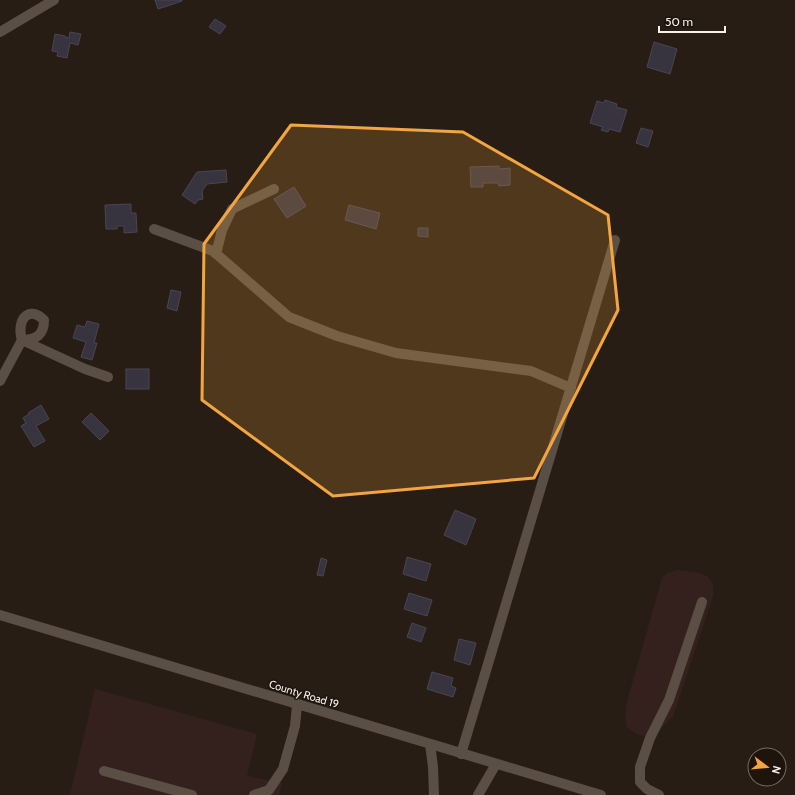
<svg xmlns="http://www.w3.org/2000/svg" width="795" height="795" font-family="Cabin,sans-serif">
	<rect width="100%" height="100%" fill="#281d15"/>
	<!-- industrial -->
	<g fill="#34211e">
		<path d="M678,570L700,573L708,577L713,585V596L673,716L658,732L643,736L635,733L627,727L625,716L627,702L662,578L667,573Z"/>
		<path d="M95,689L257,734L247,776L282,783L279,795H70Z"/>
	</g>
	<!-- building -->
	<g fill="#37333f" stroke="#4a4552">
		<path d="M155,0H182V1L158,9Z"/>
		<path d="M215,19L226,26L220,34L209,27Z"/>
		<path d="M70,32L81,34L78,45L70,43L67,58L57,56L58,52L52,51L55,34L65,36V37L69,38Z"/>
		<path d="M654,42L677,49L670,74L647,67Z"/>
		<path d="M605,100L617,104L616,107L627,110L620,132L609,129L608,132L601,130L603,127L590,123L597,101L604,103Z"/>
		<path d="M641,128L653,131L648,147L636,143Z"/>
		<path d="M499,166V169L510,168V185L499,186L498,183H483V187H471L470,167Z"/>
		<path d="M226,170L227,182L207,184L202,191L203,199L198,200L195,204L182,195L197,172Z"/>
		<path d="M294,187L306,206L287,218L274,199Z"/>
		<path d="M131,204V213H136L137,232L124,233V226H117V229H106L105,205Z"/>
		<path d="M349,205L380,213L376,229L345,220Z"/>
		<path d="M418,228H428V237L418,236Z"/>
		<path d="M171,290L181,292L177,311L167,308Z"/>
		<path d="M87,321L99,324L94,343H97L92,360L81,357L86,342L73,338L77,325L85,327Z"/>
		<rect x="126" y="369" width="23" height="20"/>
		<path d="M41,405L49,419L36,426L45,441L34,447L21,426L26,423L23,418L29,414L28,413Z"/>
		<path d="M91,413L109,431L100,440L82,422Z"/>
		<path d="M455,510L476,519L466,545L444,535Z"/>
		<path d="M407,557L431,564L426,581L403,574Z"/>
		<path d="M321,558L327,560L323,576L317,575Z"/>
		<path d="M409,593L432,600L427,616L404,609Z"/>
		<path d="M412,623L426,628L421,642L407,637Z"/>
		<path d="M459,639L476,643L470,665L454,660Z"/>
		<path d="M432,672L453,678L451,686L456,688L453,697L427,689Z"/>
	</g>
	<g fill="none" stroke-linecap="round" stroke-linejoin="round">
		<!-- minor -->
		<g stroke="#5b4f45" stroke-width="10">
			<path d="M0,32L54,0"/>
			<path d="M154,229L213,251L289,317L337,336L396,353L531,371L571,388"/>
			<path d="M216,254L222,230L232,209L274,189"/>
			<path d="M22,340C37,340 44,334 44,320C28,304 16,321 22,340L85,369L108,377"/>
			<path d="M0,381L22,340"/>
			<path d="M0,615L601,795"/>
			<path d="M430,744L433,767L434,795"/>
			<path d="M461,754L615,240"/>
			<path d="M104,771L192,795"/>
			<path d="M254,795L269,790L283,769L295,726L297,705"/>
			<path d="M478,795L496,764"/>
			<path d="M659,795L647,789L640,782V767L650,738L669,700L702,602"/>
		</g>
	</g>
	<!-- marked area -->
	<path fill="#f2a541" fill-opacity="0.2" stroke="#f2a541" stroke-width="3" stroke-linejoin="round" d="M291,125L463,132L608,215L618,310L534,478L333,496L202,400L204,244Z"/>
	<g text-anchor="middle" stroke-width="3" stroke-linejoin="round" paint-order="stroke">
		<!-- street labels -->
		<g font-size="11" fill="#f8f0eb" stroke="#1e140c">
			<text transform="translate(304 694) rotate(17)" y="4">County Road 19</text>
		</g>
	</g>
	<!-- north arrow -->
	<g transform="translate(767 767) rotate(106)"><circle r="19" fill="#1e140c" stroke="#756c65"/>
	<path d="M0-3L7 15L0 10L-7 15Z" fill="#f2a541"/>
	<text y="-6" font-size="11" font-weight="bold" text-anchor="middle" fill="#f8f0eb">N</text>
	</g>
	<!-- scale -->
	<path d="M659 26v6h66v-6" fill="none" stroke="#f8f0eb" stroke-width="2"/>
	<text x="665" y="26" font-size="12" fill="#f8f0eb" stroke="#1e140c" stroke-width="3" paint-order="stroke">50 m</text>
</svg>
